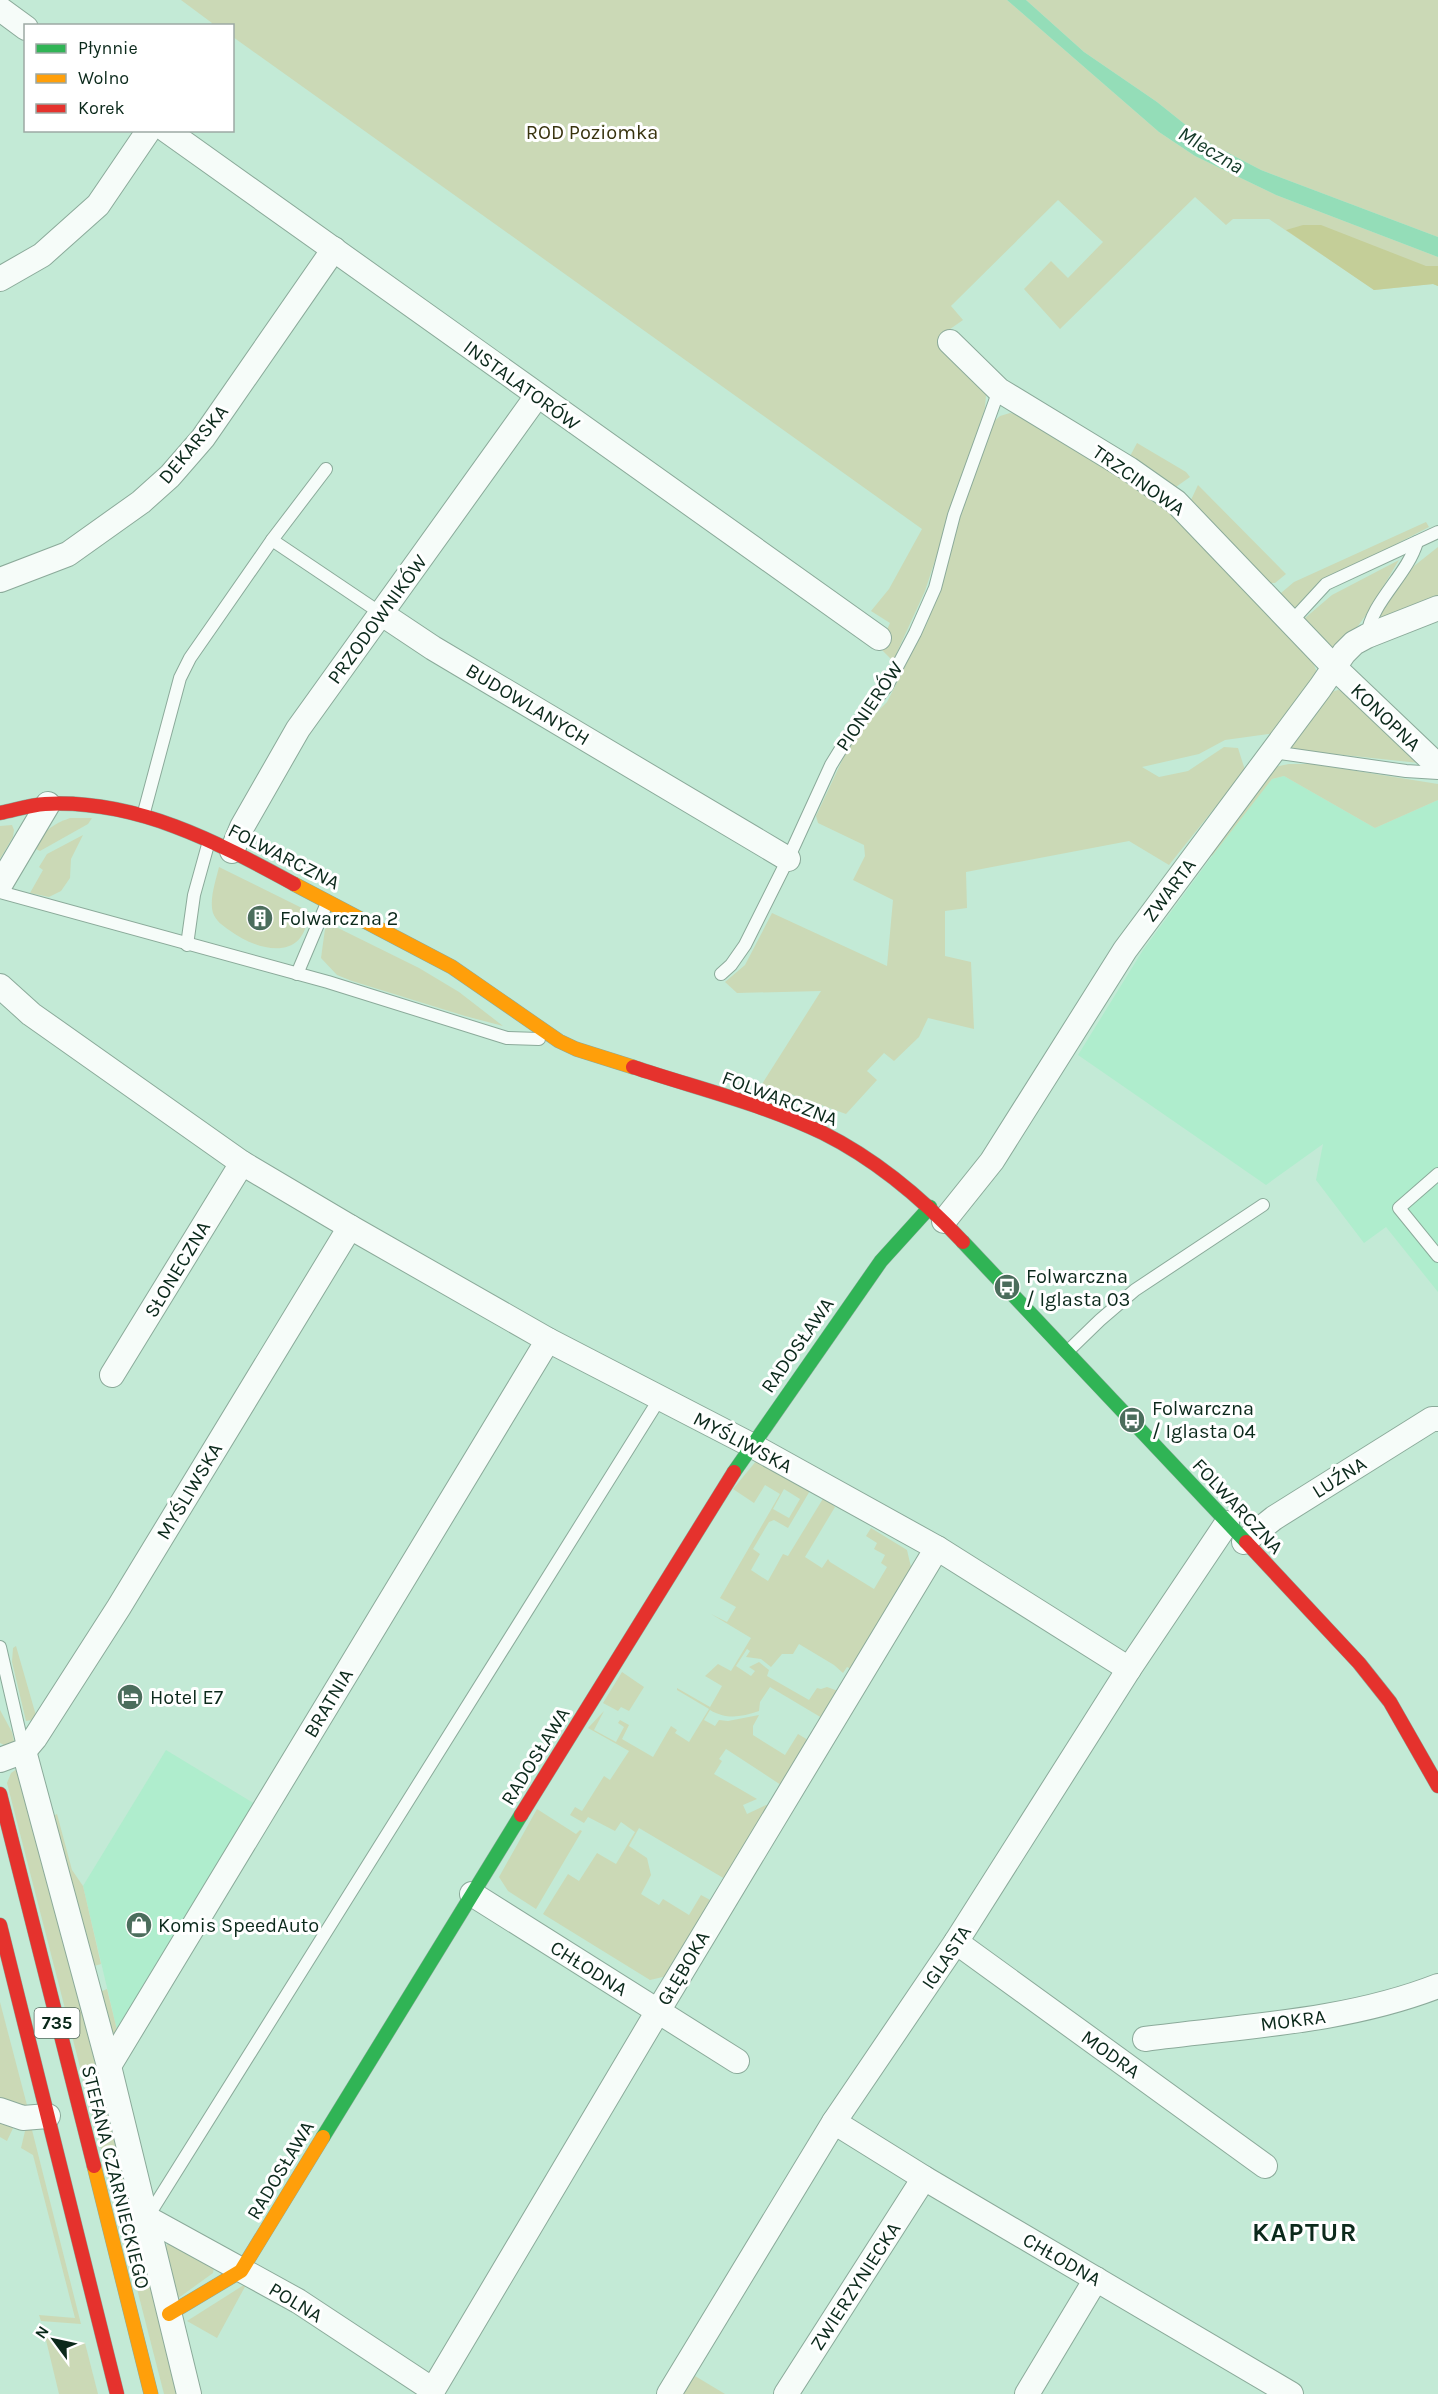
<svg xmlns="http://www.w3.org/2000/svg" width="1438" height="2394" font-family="Karla,sans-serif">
	<rect width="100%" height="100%" fill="#c3ead6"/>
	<!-- built -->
	<g fill="#afedcd">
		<path d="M1284,776L1375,828L1438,800V1292L1386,1227L1364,1243L1316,1180L1323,1144L1266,1185L1078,1055L1143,950L1240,818L1272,779Z"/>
		<path d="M166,1750L255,1804L124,2027L117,2030L83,1886Z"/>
	</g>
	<!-- green -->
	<g fill="#cbd9b6" fill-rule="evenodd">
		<path d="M181,0H1007L1159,132L1195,156L1276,195L1438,257V286L1433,284L1374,290L1269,219H1233L1226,225L1195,197L1060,329L1024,289L1051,261L1068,278L1103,242L1058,200L951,306L963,320L943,334L983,390L986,395L985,408L925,591L893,661L879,647L890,623L871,611L889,589L922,529L233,37L232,26L211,25L212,23Z"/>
		<path d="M1026,0H1438V237L1261,170L1207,142L1157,102L1084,52Z"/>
		<path d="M1010,413L1021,415L1126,478L1172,511L1310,654L1316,670V679L1276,733L1225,740L1199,754L1142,767L1159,777L1188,771L1224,747L1238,748L1245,770L1169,865L1129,841L966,872L967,908L945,911V956L971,962L974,1029L928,1018L919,1037L894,1061L884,1053L867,1071L877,1080L846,1114L762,1084L821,991L737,993L725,982L745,965L772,913L887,966L893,900L853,880L865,856L864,845L818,823L816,816L846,752L865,724L887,702L927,623L944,577L960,517L991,424L1000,416Z"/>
		<path d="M1137,443L1186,472L1190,477L1173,489L1128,460Z"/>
		<path d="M1198,485L1286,574L1275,583H1269L1190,502Z"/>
		<path d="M1426,522L1429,527L1327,580L1314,589L1294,610L1281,599V593L1294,582Z"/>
		<path d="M1438,547V603L1372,622L1414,566Z"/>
		<path d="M1399,560C1382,587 1360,634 1333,650L1307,625L1305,618L1332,595Z"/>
		<path d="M1338,690L1343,691L1419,763L1287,749L1331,692Z"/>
		<path d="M1289,764H1313L1438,784V800L1375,828L1284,776L1272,779L1212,856L1207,850L1274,767Z"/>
		<path d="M70,818H92L88,824L40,851L34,848C43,831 53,824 70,818Z"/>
		<path d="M12,825L14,830L13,837L0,859V826Z"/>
		<path d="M83,835L71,859L70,878L61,891L49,897L30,893L43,870L39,867L47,854Z"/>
		<path d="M219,867L308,911C307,963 258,952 229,930C222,925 216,921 213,913C209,899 216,880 219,867Z"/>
		<path d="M332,925L419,968L459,992L503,1026L465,1016L352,981L337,975L321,958L325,929Z"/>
		<path d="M757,1460L811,1489L788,1528L774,1520L769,1522L753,1549L760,1554L751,1570L768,1581L783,1554L788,1556L824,1497L834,1502L833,1505L835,1507L805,1557L822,1568L828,1559L830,1562L874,1589L887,1567L881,1563L885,1555L874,1549L877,1543L866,1536L871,1528L907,1550L911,1567L851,1669L847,1667L843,1673L834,1665L799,1644L793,1654H782L771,1667L761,1659L746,1657L750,1651L747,1649L736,1666L751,1676L755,1671L749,1667L759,1662L769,1670L767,1676L809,1700L817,1688L821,1689L827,1687L838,1691L822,1718L770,1687L760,1702L759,1711C741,1717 727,1720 710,1710L704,1720L715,1726L719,1720L728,1721L759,1715L753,1726V1735L785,1755L798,1734L808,1740L781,1785L726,1749L719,1759L722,1761L714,1774L757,1799L743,1805L747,1814L766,1805L769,1806L725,1879L639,1828L629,1846L647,1858L651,1875L641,1894L659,1905L663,1899L689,1915L701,1895L712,1901L667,1976L650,1980L543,1914L568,1874L579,1881L597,1853L616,1864L635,1832L621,1822L615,1831L588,1817L584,1823L570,1815L575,1807L582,1811L604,1776L610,1780L629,1751L588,1728L604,1711L594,1730L616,1742L624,1727L618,1723L620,1720L629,1725L622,1739L653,1757L671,1726L677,1730L675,1733L689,1742L709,1709L677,1690V1688L710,1707L722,1686L705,1676L718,1664L731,1671L751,1638L711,1614L727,1622L736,1607L720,1598L780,1494L765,1485L754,1503L733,1489ZM784,1489L800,1499L789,1518L773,1509Z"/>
		<path d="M16,1646L37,1719L26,1721L12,1662L13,1648Z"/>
		<path d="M622,1672L644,1687L629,1711L621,1707L618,1711L603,1703Z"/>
		<path d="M0,1710L12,1732L15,1746H6L0,1743Z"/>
		<path d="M20,1767L179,2394H164L7,1783L11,1773Z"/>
		<path d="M537,1809L576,1834L580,1830L582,1831L536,1909L508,1891L499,1877Z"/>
		<path d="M57,1814L72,1870L83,1886L101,1964L91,1967L53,1816Z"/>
		<path d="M107,1989L117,2030L112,2038L97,1993Z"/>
		<path d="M0,2002L28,2109L0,2097Z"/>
		<path d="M0,2121L14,2126L7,2141L0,2137Z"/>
		<path d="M26,2127L32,2130L81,2324L41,2321L39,2315L75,2318L33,2155L21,2148Z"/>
		<path d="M168,2243L214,2267L213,2273L177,2299L163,2251Z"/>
		<path d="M247,2283L217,2338L187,2321Z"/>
		<path d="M45,2336L85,2343L98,2394H59Z"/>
		<path d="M690,2373L725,2394H680Z"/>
	</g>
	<!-- forest -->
	<path fill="#c4ce98" d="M1303,225H1321L1426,266H1438V286L1433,284L1374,290L1286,230Z"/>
	<!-- water -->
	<path fill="#94ddb8" d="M1007,0H1026L1084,52L1157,102L1207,142L1261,170L1438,237V257L1276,195L1195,156L1159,132Z"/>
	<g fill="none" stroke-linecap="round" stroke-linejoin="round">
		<defs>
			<g id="lane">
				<path d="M272,540L382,614"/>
				<path d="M1291,622L1326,584L1438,532"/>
				<path d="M1367,636C1371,602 1407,576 1417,542"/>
				<path d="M1273,752L1406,771L1438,773"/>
				<path d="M143,816L180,678L190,658L272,540L326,469"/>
				<path d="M0,892L328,982L507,1038L539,1039"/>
				<path d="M187,945L194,895L209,841"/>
				<path d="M297,974L327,903"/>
				<path d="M721,974L731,965L745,945L788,859L831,765L855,726L887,686L915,633L935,588L954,515L999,390"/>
				<path d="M1438,1174L1399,1208L1438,1256"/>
				<path d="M1068,1351L1100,1320L1135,1290L1263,1205"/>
				<path d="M0,1647L24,1751"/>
				<path d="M147,2218L660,1398"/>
			</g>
			<g id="street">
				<path d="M0,9L26,28"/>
				<path d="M166,130L879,638"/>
				<path d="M0,279L42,255L98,205L149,130"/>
				<path d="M950,342L999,390L1129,469L1176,502L1334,667L1438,766"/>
				<path d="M0,580L68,554L141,502L170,476L203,438L334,249"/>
				<path d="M382,614L433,648L788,859"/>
				<path d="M232,851L242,827L298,729L537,396"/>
				<path d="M0,885L48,804"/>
				<path d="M0,986L31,1014L242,1163L350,1227L548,1340L751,1445L937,1548L1129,1669"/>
				<path d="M944,1221L992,1161L1125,950L1320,688L1344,653L1354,643L1367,636L1438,608"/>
				<path d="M112,1375L242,1163"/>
				<path d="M1244,1542L1274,1518L1432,1419H1438"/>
				<path d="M24,1751L109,2066L189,2394"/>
				<path d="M0,1760L24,1751L35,1738L119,1607L350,1227"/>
				<path d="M472,1894L737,2061"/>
				<path d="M956,1942L1265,2166"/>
				<path d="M1145,2039C1243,2026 1346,2022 1438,1986"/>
				<path d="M109,2066L548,1340"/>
				<path d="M0,2110L23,2118L48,2116"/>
				<path d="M834,2122L924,2178L1291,2394"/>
				<path d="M147,2218L298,2301L433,2390L658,2011L937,1548"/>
				<path d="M669,2394L834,2122L956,1942L1129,1669L1227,1523"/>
				<path d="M786,2394L924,2178"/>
				<path d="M1027,2394L1096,2279"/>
			</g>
			<g id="fast">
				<path d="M963,1242L1246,1542"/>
				<path d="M734,1472L881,1261L930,1207"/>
				<path d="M323,2137L521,1815"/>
			</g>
			<g id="slow">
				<path d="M294,884L452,967L559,1041L576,1049L633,1067"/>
				<path d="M94,2166L151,2394"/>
				<path d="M169,2314L241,2271L323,2137"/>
			</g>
			<g id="jam">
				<path d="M0,813C15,810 30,805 45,804C136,799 217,842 294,884"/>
				<path d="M633,1067C696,1088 763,1104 823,1133C877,1160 922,1198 963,1242"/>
				<path d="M1246,1542L1359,1663L1390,1702L1438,1786"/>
				<path d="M0,1794L94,2166"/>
				<path d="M521,1815L734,1472"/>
				<path d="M0,1925L117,2394"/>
			</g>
		</defs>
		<!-- lane casing -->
		<use href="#lane" stroke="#8baa9a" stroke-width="14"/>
		<!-- street casing -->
		<use href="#street" stroke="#8baa9a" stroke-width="26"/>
		<!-- fast casing -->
		<use href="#fast" stroke="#8baa9a" stroke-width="15"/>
		<!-- slow casing -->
		<use href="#slow" stroke="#8baa9a" stroke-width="15"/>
		<!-- jam casing -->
		<use href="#jam" stroke="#8baa9a" stroke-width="15"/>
		<!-- lane -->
		<use href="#lane" stroke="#f6fcf9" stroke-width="12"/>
		<!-- street -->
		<use href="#street" stroke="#f6fcf9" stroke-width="24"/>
		<!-- fast -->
		<use href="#fast" stroke="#30b455" stroke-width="14"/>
		<!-- slow -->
		<use href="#slow" stroke="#ff9f0a" stroke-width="14"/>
		<!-- jam -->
		<use href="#jam" stroke="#e5322d" stroke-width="14"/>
	</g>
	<!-- icons -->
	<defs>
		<symbol id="building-disc" viewBox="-11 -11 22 22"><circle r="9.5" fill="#4b6d5c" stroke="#fff"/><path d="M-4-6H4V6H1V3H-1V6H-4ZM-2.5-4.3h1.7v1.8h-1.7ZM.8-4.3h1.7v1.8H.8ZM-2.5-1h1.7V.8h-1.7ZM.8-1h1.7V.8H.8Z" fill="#fff"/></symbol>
		<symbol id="bus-disc" viewBox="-11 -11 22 22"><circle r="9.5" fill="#4b6d5c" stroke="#fff"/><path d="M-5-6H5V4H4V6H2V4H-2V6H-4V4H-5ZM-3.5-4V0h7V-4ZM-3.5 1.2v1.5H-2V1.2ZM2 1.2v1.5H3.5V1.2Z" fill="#fff"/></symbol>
		<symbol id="hotel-disc" viewBox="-11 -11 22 22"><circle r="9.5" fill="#4b6d5c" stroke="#fff"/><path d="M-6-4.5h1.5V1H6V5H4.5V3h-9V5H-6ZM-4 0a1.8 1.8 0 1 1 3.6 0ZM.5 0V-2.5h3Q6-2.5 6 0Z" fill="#fff"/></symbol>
		<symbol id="shop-disc" viewBox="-11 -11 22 22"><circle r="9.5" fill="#4b6d5c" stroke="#fff"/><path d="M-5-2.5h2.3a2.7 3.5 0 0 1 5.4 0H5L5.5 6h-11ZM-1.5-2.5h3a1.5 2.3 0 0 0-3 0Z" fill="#fff"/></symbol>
	</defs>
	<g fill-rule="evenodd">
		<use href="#building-disc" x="245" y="903" width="30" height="30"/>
		<use href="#bus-disc" x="992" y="1272" width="30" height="30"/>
		<use href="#bus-disc" x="1117" y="1405" width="30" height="30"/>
		<use href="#hotel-disc" x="115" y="1682" width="30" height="30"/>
		<use href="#shop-disc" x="124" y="1910" width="30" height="30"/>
	</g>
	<g text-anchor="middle" stroke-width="6" stroke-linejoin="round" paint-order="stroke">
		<!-- shield labels -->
		<rect fill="#fff" stroke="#54695f" stroke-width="1.5" x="34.5" y="2008" width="45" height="30" rx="4.5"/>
		<g font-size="18" font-weight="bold" fill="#0b291b">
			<text x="57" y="2029">735</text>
		</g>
		<!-- park labels -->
		<g font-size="20" fill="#38330e" stroke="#fff">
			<text x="592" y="139">ROD Poziomka</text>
		</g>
		<!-- street labels -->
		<g font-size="20" fill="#0b291b" stroke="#fff">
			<text transform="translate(522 385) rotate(36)" y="7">INSTALATORÓW</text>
			<text transform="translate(193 444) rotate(-50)" y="7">DEKARSKA</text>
			<text transform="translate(1139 480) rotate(35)" y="7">TRZCINOWA</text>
			<text transform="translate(377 619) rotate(-54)" y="7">PRZODOWNIKÓW</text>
			<text transform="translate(528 704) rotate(31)" y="7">BUDOWLANYCH</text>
			<text transform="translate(869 706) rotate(-56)" y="7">PIONIERÓW</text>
			<text transform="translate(1386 717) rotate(44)" y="7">KONOPNA</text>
			<text transform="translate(284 856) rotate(27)" y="7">FOLWARCZNA</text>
			<text transform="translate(1169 890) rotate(-53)" y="7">ZWARTA</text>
			<text transform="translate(780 1098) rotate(21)" y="7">FOLWARCZNA</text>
			<text transform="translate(177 1269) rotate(-59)" y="7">SŁONECZNA</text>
			<text transform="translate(797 1345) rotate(-55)" y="7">RADOSŁAWA</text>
			<text transform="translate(743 1442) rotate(28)" y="7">MYŚLIWSKA</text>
			<text transform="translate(1339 1477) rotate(-32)" y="7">LUŹNA</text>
			<text transform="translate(189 1491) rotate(-59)" y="7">MYŚLIWSKA</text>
			<text transform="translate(1238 1506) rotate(47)" y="7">FOLWARCZNA</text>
			<text transform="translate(328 1703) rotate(-59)" y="7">BRATNIA</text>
			<text transform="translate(535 1756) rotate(-58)" y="7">RADOSŁAWA</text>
			<text transform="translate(946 1957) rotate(-56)" y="7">IGLASTA</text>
			<text transform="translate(589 1968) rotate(32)" y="7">CHŁODNA</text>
			<text transform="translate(683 1968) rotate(-59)" y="7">GŁĘBOKA</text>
			<text transform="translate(1293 2020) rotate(-7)" y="7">MOKRA</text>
			<text transform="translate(1111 2054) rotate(36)" y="7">MODRA</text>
			<text transform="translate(280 2170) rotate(-59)" y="7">RADOSŁAWA</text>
			<text transform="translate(116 2177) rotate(76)" y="7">STEFANA CZARNIECKIEGO</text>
			<text transform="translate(1062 2259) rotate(30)" y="7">CHŁODNA</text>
			<text transform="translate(855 2286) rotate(-57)" y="7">ZWIERZYNIECKA</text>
			<text transform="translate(296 2302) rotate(31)" y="7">POLNA</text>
		</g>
		<!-- poi labels -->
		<g font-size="20" fill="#0b291b" stroke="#fff" text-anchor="start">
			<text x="280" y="925">Folwarczna 2</text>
			<text x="1026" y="1283">Folwarczna<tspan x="1026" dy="23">/ Iglasta 03</tspan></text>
			<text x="1152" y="1415">Folwarczna<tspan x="1152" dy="23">/ Iglasta 04</tspan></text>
			<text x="150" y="1704">Hotel E7</text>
			<text x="158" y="1932">Komis SpeedAuto</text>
		</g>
		<!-- water labels -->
		<g font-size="21" font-style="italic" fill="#133928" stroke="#fff">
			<text transform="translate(1211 150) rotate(31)" y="7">Mleczna</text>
		</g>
		<!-- district labels -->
		<g font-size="26" font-weight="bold" letter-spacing="1.5" fill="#0b291b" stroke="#fff">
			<text x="1305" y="2241">KAPTUR</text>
		</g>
	</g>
	<!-- legend -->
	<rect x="24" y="24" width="210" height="108" fill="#ffffff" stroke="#9da9a4" stroke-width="1.5"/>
	<rect x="36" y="44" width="30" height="9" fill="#30b455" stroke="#9da9a4" stroke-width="1.5"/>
	<text x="78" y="54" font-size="18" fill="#0b291b">Płynnie</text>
	<rect x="36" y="74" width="30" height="9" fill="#ff9f0a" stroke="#9da9a4" stroke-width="1.5"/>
	<text x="78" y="84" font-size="18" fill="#0b291b">Wolno</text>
	<rect x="36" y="104" width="30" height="9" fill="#e5322d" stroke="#9da9a4" stroke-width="1.5"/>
	<text x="78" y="114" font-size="18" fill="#0b291b">Korek</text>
	<!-- north arrow -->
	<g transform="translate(54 2340) rotate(303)" stroke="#ffffff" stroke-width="4.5" paint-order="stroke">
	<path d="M0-4.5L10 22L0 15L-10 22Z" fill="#0b291b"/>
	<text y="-9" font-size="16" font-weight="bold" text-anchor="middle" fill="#0b291b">N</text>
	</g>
</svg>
